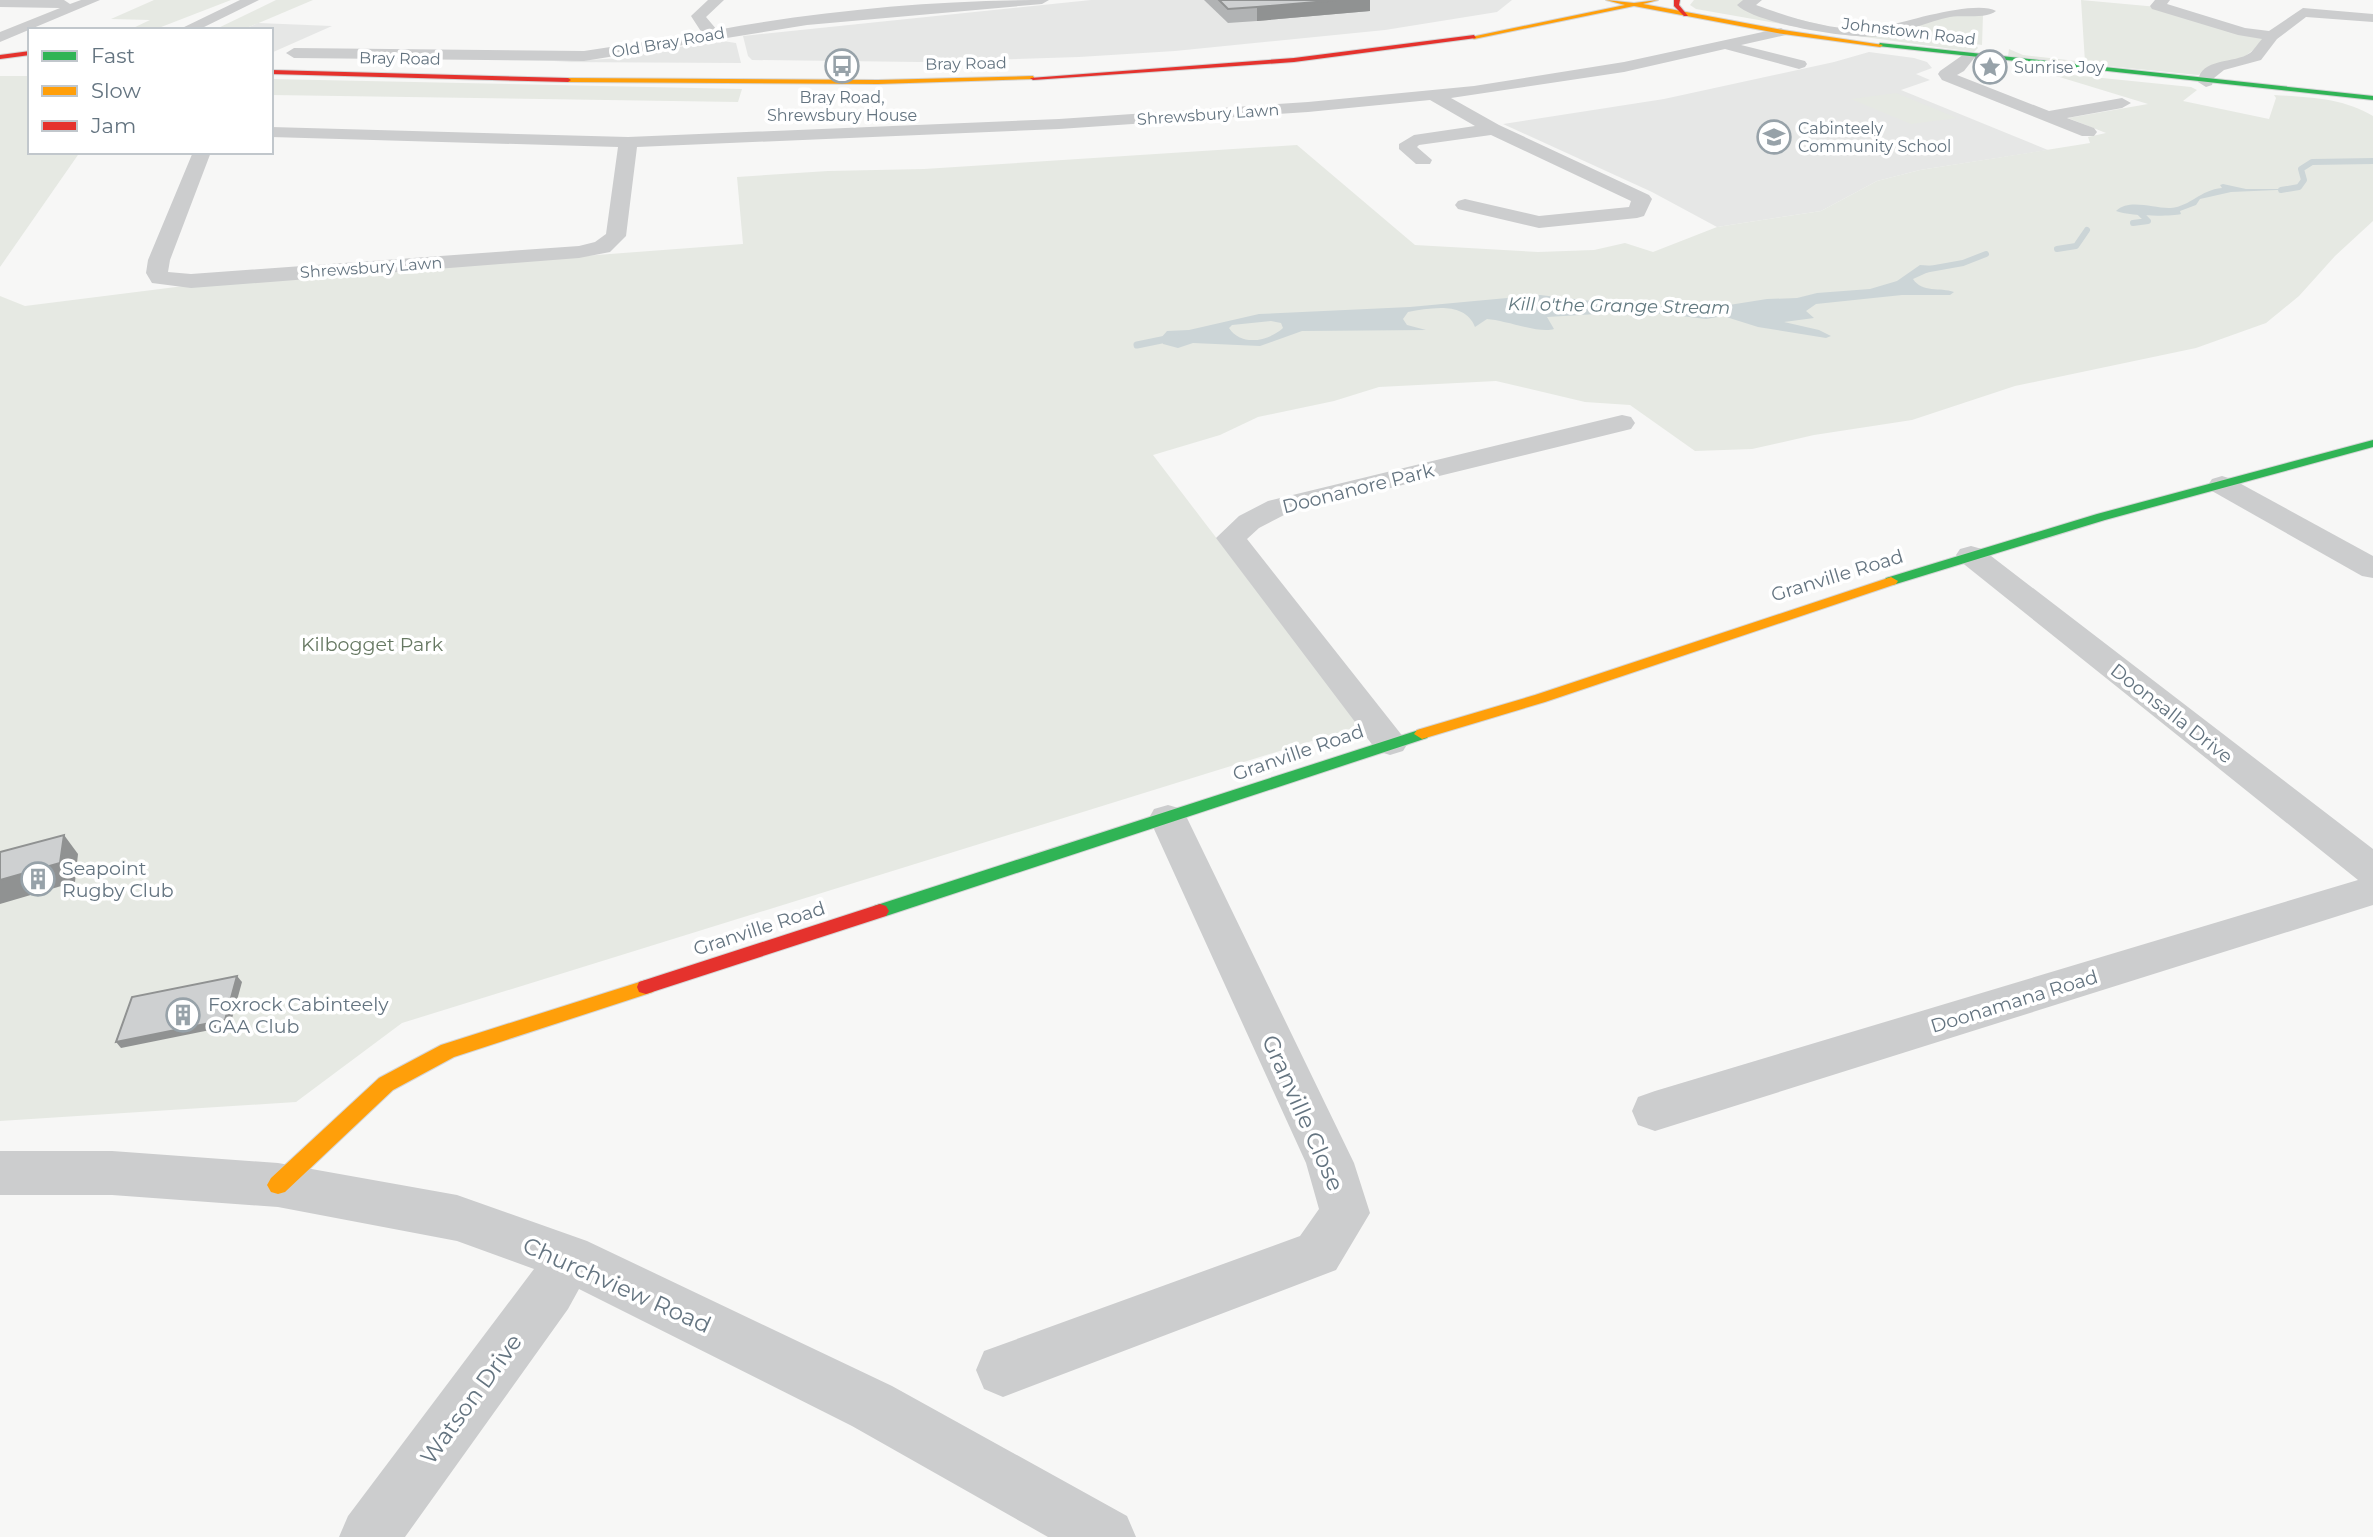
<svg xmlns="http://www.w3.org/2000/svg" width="2373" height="1537" font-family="Montserrat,sans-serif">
	<rect width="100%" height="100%" fill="#f7f7f6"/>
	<!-- built -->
	<g fill="#e6e7e6">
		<path d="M1091,0H1512L1497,12L1385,30L1175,51L1079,57L919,62L752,60L748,56L743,36Z"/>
		<path d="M258,23L332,26L271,53V30H242Z"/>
		<path d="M716,40L736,43L741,63L554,62L623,58Z"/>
		<path d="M1869,52L1914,58L1927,62L1932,68L1916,74L1930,80L1901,90L2048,150L1920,170L1877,181L1821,211L1717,227L1652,192L1503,124L1664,99L1834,62Z"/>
	</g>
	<!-- green -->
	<g fill="#e6e9e3">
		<path d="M154,0H231L156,29L129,30L150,20L111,19Z"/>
		<path d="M276,0H313L242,30H214Z"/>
		<path d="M1694,0H1748L1742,6L1860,34L1951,12L1983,15L1982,45L1975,44L1978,48L1974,52L1821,31L1696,9L1690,5Z"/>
		<path d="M2081,0L2158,7L2262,37L2264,41L2243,58L2198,75L2008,56L2009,49L2023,55L2085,62Z"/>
		<path d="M2043,72L2191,87L2197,90L2183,101L2269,119L2276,98L2274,95C2308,97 2344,98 2373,116V221L2335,256L2299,296L2266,323L2196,348L2015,386L1912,420L1814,435L1752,449L1695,451L1630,405L1585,402L1496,381L1379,387L1334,401L1258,417L1220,435L1153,455L1360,726L402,1023L296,1102L0,1121V296L25,306L184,286L743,244L737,177L828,171L924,169L1297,145L1415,245L1538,252L1594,250L1625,243L1653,252L1717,227L1821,211L1877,181L1920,170L2090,143L2088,137L2106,133L2068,118L2148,104Z"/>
		<path d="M0,76H30V152H80L0,267Z"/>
		<path d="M271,79L742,89L738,102L271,95Z"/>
		<path d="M1896,93L1957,118L1911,124L1851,99Z"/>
	</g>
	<!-- water -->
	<g fill="#ccd5d7" fill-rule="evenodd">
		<path d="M2223,184L2246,189H2299L2231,192L2200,199L2196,205L2180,211L2181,214C2169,217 2127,216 2116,211C2130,198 2154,209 2171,208C2191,206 2200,190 2222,188L2220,185Z"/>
		<path d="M1920,265L1935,266V269L1913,279C1922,293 1940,287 1954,292L1950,295H1902L1816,304L1806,311L1814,318L1784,322L1819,330L1831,336L1826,338L1758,327L1723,316L1706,319L1656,313L1651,306L1710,308L1767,299L1797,298L1817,293L1870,289L1897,281Z"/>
		<path d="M1540,295L1617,304L1630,312L1547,317L1554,329C1540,334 1505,320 1487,319L1475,327C1465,301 1431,308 1408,312L1403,319L1407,325L1426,330L1302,331L1260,346L1193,343L1178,348L1163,344L1161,338L1167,331L1189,330L1259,314L1410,307ZM1271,321L1281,323L1283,328C1269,341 1241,347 1229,328L1232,325Z"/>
	</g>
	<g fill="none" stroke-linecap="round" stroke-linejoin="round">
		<!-- stream-far1 -->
		<g stroke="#ccd5d7" stroke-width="6">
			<path d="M2281,190L2299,187L2304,180L2301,169L2312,162L2373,161"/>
			<path d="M2133,223L2148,221L2139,212L2147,211"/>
			<path d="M2057,249L2076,246L2087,230"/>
			<path d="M1924,270L1963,263L1986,254"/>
		</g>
		<!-- stream -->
		<g stroke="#ccd5d7" stroke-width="7">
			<path d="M1616,310H1666"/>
			<path d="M1137,345L1176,337"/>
		</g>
		<defs>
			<g id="fast">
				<path d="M1880,43L2373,96V100L1878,46Z"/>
				<path d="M2373,440V447L2105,520L1896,584L1891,585L1884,581L1886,578L2097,514Z"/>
				<path d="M1422,729L1430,734L1427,738L886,916H874L871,911L874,906Z"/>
			</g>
			<g id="slow">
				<path d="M1606,0L1634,3L1658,0L1643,4L1777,29L1883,45L1880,47L1777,33L1634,6L1474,39L1471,37L1625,5Z"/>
				<path d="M1033,76L1035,79L878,84L568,82L565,80L568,78L878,80Z"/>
				<path d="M1891,577L1898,581L1896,584L1545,702L1422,739L1414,734L1417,730L1535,695Z"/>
				<path d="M646,980L653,982L655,987L653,992L454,1057L393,1090L285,1192L278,1194L271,1192L267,1185L271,1178L379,1078L441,1045Z"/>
			</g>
			<g id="jam">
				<path d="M1674,0H1680L1679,5L1688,16H1684L1674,6Z"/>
				<path d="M1474,35L1476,38L1294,62L1033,80L1030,78L1294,58Z"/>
				<path d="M30,51V55L0,59V55Z"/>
				<path d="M271,70L568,78L571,80L568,82L271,74Z"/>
				<path d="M880,904L886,906L889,911L886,916L646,994L639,992L637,987L639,982Z"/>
			</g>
		</defs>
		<!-- fast casing -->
		<use href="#fast" stroke="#d4d5d6" stroke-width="2"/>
		<!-- slow casing -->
		<use href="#slow" stroke="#d4d5d6" stroke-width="2"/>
		<!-- jam casing -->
		<use href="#jam" stroke="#d4d5d6" stroke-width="2"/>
		<!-- street -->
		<g fill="#cccdce" fill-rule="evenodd">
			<path d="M0,0H64L70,4L81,0H100L0,42V32L60,8L0,7Z"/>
			<path d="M240,0H259L198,30H178Z"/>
			<path d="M708,0H724L706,17L717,30C826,10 938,0 1049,0L1042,4L807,25L584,61L294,58L286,53L294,48L584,51L702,33L691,16Z"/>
			<path d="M1743,0H1762L1756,5C1794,19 1847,36 1887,26C1911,20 1977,0 1996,11C1987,19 1963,15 1950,17C1927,22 1905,32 1882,36C1854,40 1756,24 1737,5Z"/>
			<path d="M2155,0H2170L2167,4L2245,28L2269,31L2303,8L2373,14V22L2306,17L2277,39L2261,60L2224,70L2214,78L2212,85L2206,87L2198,82C2200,57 2235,64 2250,53C2254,50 2258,43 2262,39L2238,35L2152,9L2150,6Z"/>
			<path d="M1781,28L1788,32L1786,35L1741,45L1805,61L1807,64L1805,67L1799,69L1725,49L1624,72L1451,98L1499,125L1649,195L1652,199L1644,216L1637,218L1539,228L1458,209L1455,205L1458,201L1465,199L1539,216L1629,207L1631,201L1491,135L1419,145L1417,147L1432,160L1430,164H1416L1399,149V144L1414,135L1475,126L1430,100L1308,112L1059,129L637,147L626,236L610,252L579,258L191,288L152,283L146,273L148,260L193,152H211L170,260L168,272L191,274L579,246L595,242L606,234L618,147L271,137V127L628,137L1059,119L1308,102L1474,86L1624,62Z"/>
			<path d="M1967,52L1975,57L1964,71L1957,75L2049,111L2122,98L2131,103L2122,108L2067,118L2094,128L2097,132L2094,136H2082L1942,80L1938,74L1940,71Z"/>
			<path d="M1622,415L1631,417L1635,423L1631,429L1288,513L1259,528L1247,539L1408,743L1403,751L1390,755L1377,751L1216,538L1239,516L1268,501Z"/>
			<path d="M2222,476L2232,479L2373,556V578L2362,576L2212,491L2208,485L2212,479Z"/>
			<path d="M1971,546L1982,549L2373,849V905L1655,1131L1638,1125L1632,1111L1638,1097L1655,1091L2358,880L1960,561L1956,555L1960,549Z"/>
			<path d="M1168,805L1182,809L1187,818L1354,1163L1370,1213L1336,1270L1003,1397L984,1389L976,1370L984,1351L1300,1236L1319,1209L1306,1163L1149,818L1154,809Z"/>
			<path d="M0,1151H112L278,1163L457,1195L587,1241L892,1386L1127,1516L1136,1537H1048L852,1426L579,1289L568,1309L405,1537H339L348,1516L534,1269L457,1241L278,1207L112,1195H0Z"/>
		</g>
		<!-- fast -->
		<use href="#fast" fill="#30b455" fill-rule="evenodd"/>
		<!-- slow -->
		<use href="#slow" fill="#ff9f0a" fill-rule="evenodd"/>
		<!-- jam -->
		<use href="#jam" fill="#e5322d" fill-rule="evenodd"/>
	</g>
	<!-- wall -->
	<path fill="#b1b3b4" d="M1204,0H1370V11L1257,21L1228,23Z"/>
	<!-- shaded-wall -->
	<g fill="#909292">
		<path d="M1339,0H1370V11L1257,21V7Z"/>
		<path d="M64,835L78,854L75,882L0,904V880Z"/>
		<path d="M237,976L242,982L230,1026L121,1048L116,1042Z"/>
	</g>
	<!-- building -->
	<g fill="#ced0d1" stroke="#909292" stroke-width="2">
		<path d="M1219,0H1339L1257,7L1228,9Z"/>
		<path d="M64,835L60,863L0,880V852Z"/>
		<path d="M237,976L225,1020L116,1042L132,997Z"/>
	</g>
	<!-- icons -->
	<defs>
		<symbol id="bus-ring" viewBox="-11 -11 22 22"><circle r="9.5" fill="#fff" stroke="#97a2a9" stroke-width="1.5"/><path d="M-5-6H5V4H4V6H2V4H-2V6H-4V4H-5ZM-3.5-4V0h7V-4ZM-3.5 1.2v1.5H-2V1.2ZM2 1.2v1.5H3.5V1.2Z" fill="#97a2a9"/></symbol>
		<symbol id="sight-ring" viewBox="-11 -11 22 22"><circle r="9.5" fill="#fff" stroke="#97a2a9" stroke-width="1.5"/><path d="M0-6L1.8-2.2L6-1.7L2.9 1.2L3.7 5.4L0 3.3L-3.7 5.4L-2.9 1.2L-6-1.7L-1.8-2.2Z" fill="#97a2a9"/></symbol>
		<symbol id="school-ring" viewBox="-11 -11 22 22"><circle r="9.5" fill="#fff" stroke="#97a2a9" stroke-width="1.5"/><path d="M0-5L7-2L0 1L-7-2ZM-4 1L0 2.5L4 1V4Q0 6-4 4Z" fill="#97a2a9"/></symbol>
		<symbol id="building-ring" viewBox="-11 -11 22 22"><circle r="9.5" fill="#fff" stroke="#97a2a9" stroke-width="1.5"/><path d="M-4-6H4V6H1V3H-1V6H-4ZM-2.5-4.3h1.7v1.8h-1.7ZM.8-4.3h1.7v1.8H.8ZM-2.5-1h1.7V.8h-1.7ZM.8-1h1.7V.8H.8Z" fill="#97a2a9"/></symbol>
	</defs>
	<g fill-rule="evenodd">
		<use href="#bus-ring" x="823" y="47" width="38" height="38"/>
		<use href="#sight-ring" x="1971" y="48" width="38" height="38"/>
		<use href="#school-ring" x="1755" y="118" width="38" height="38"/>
		<use href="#building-ring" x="19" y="860" width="38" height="38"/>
		<use href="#building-ring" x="164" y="996" width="38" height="38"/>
	</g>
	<g text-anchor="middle" stroke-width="7" stroke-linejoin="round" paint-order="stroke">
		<!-- far-street labels -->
		<g font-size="16" fill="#647480" stroke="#fff">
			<text transform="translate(1909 31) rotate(7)" y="6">Johnstown Road</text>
			<text transform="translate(668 42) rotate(-10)" y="6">Old Bray Road</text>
			<text transform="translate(400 58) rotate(1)" y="6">Bray Road</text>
			<text transform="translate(966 63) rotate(-1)" y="6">Bray Road</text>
			<text transform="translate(1208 114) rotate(-4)" y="6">Shrewsbury Lawn</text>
			<text transform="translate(371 267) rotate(-4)" y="6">Shrewsbury Lawn</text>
		</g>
		<!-- far-poi labels -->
		<g font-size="16" fill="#647480" stroke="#fff" text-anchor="start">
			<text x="2014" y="73">Sunrise Joy</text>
			<text x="842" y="103" text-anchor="middle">Bray Road,<tspan x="842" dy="18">Shrewsbury House</tspan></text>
			<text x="1798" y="134">Cabinteely<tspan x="1798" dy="18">Community School</tspan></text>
		</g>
		<!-- far-water labels -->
		<g font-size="18" font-style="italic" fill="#637a81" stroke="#fff">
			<text transform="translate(1619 306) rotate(1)" y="6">Kill o'the Grange Stream</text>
		</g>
		<!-- street labels -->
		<g font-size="19" fill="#647480" stroke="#fff">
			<text transform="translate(1358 488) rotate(-14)" y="7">Doonanore Park</text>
			<text transform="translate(1837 575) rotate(-17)" y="7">Granville Road</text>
			<text transform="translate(2172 713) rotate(38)" y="7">Doonsalla Drive</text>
			<text transform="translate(1298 752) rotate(-19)" y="7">Granville Road</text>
			<text transform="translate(759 928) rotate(-18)" y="7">Granville Road</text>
			<text transform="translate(2014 1001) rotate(-17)" y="7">Doonamana Road</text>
		</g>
		<!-- park labels -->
		<g font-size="19" fill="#667862" stroke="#fff">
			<text x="372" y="651">Kilbogget Park</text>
		</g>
		<!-- poi labels -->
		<g font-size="19" fill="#647480" stroke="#fff" text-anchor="start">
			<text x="62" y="875">Seapoint<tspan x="62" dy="22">Rugby Club</tspan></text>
			<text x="208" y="1011">Foxrock Cabinteely<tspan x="208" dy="22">GAA Club</tspan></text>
		</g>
		<!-- near-street labels -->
		<g font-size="23" fill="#647480" stroke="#fff">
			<text transform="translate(1303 1113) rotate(66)" y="8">Granville Close</text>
			<text transform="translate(617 1285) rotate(24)" y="8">Churchview Road</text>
			<text transform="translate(471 1399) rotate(-54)" y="8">Watson Drive</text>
		</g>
	</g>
	<!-- legend -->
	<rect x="28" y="28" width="245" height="126" fill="#ffffff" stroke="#c1c7cc" stroke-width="2"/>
	<rect x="42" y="51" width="35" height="10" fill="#30b455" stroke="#c1c7cc" stroke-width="2"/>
	<text x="91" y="63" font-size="21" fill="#647480">Fast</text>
	<rect x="42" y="86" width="35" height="10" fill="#ff9f0a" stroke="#c1c7cc" stroke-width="2"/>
	<text x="91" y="98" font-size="21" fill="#647480">Slow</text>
	<rect x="42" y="121" width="35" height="10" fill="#e5322d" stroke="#c1c7cc" stroke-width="2"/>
	<text x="91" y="133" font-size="21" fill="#647480">Jam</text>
</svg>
